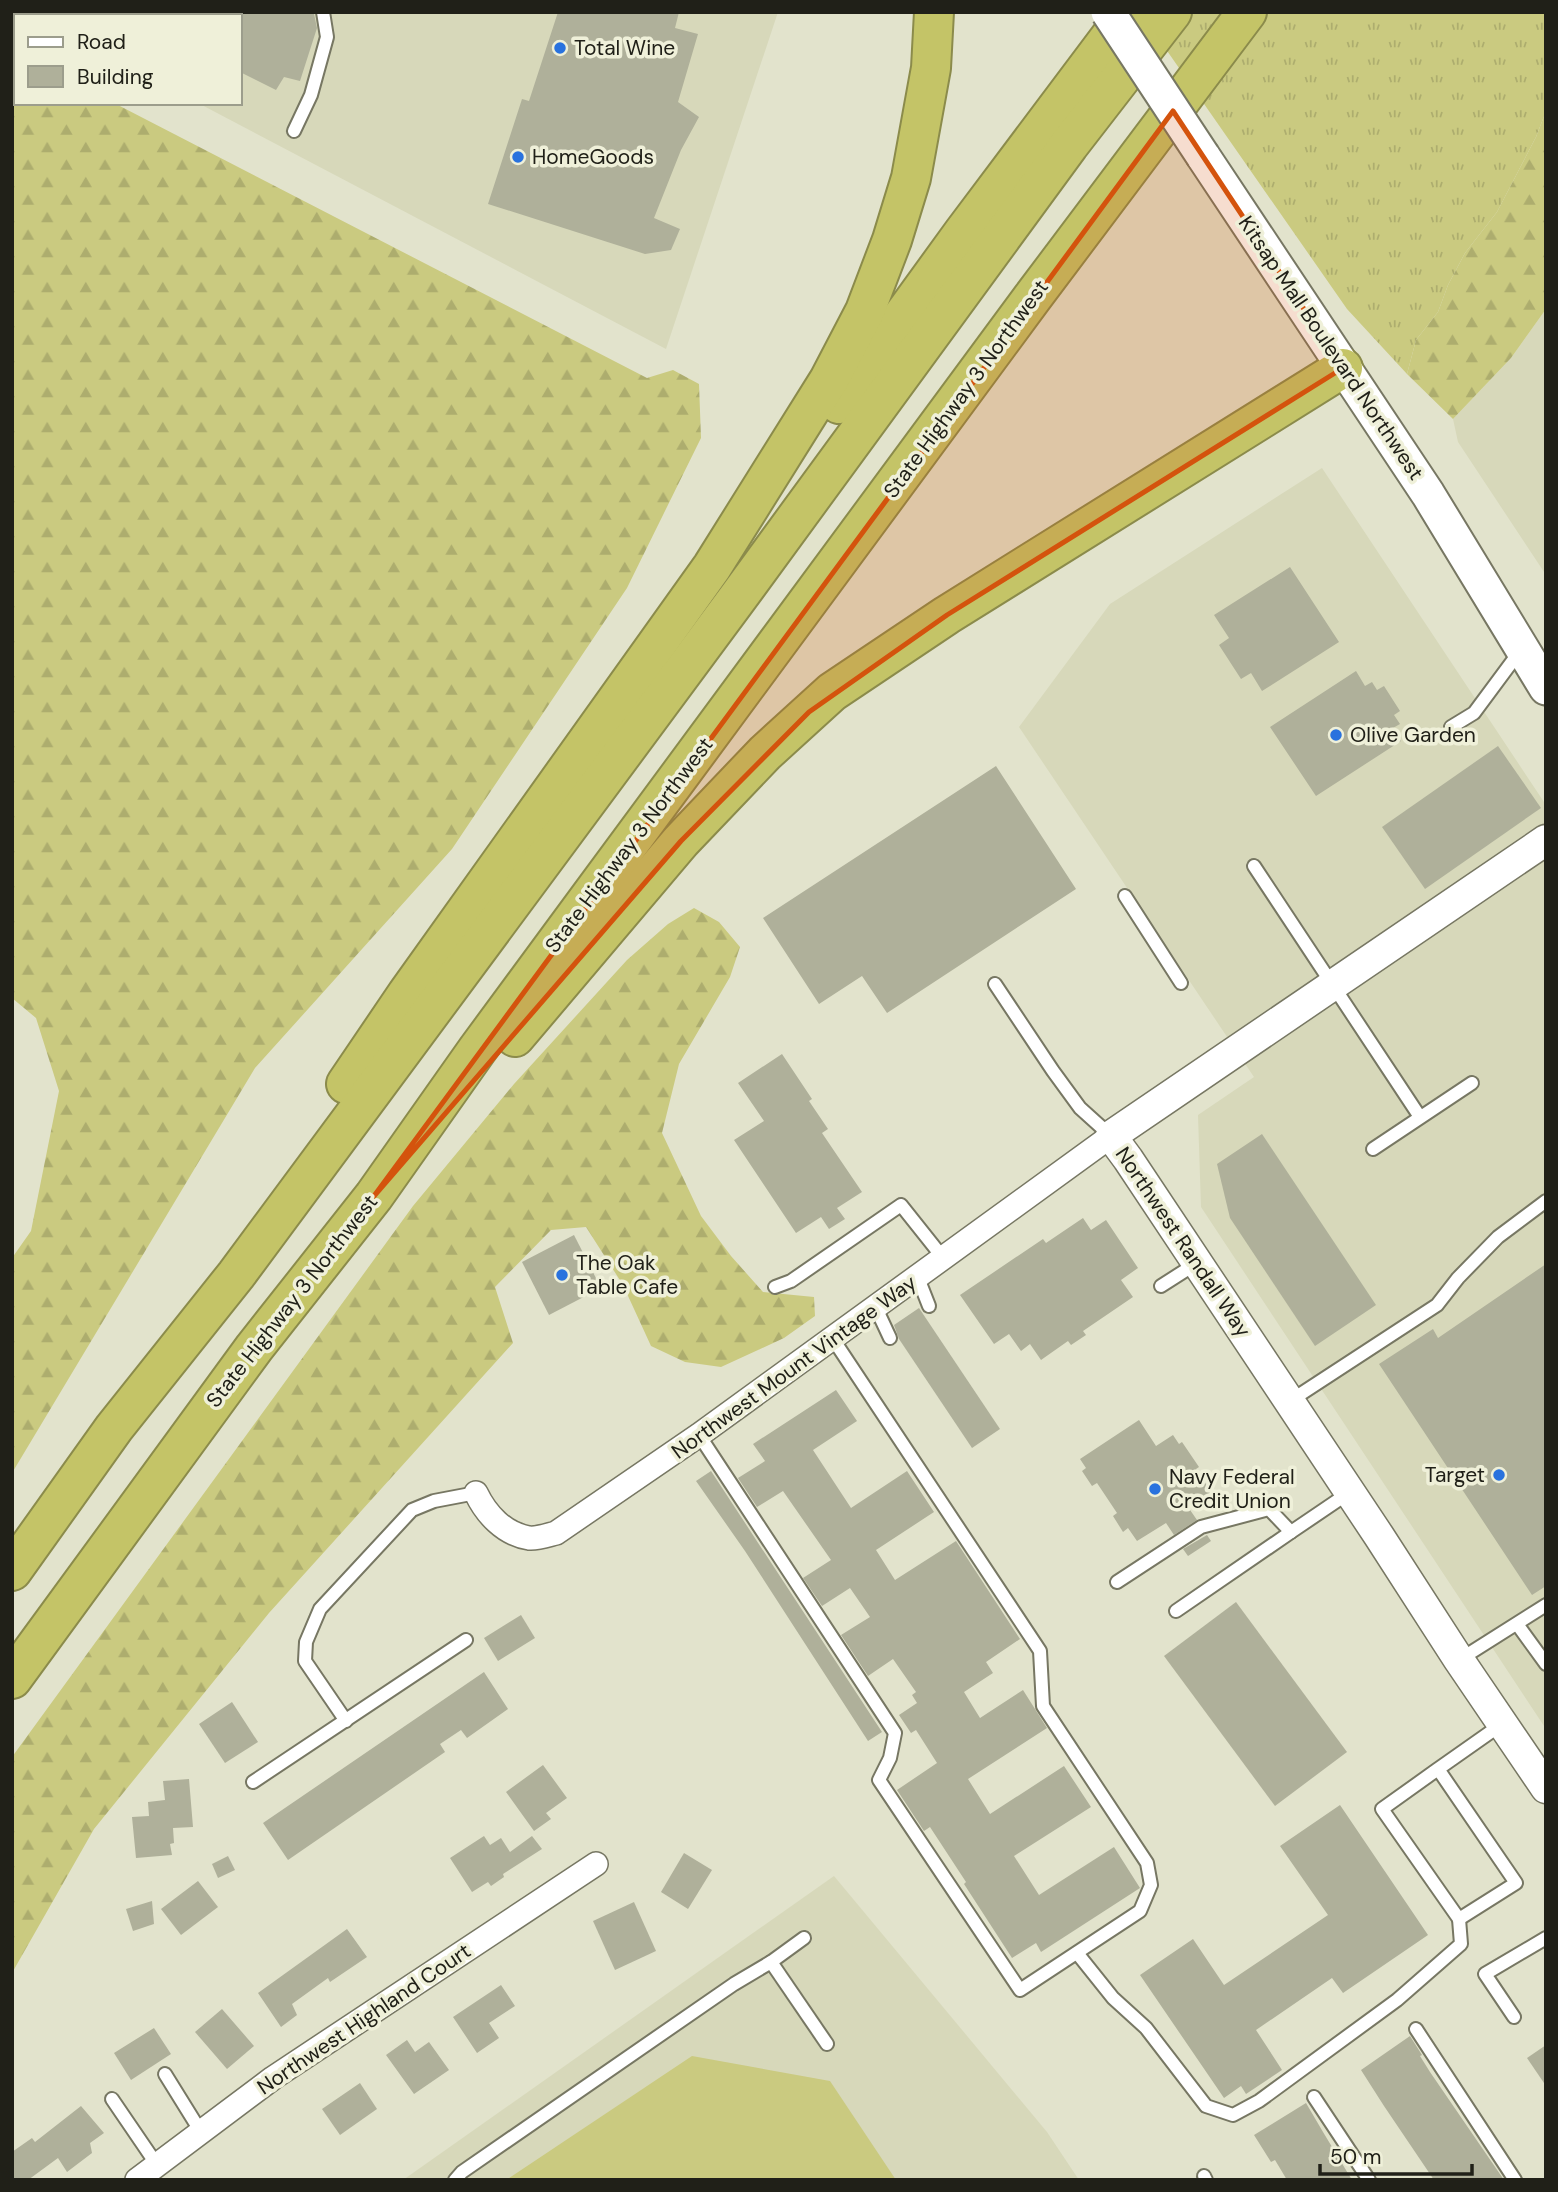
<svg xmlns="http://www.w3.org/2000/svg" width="1558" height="2192" font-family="'DM Sans',sans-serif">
	<defs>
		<pattern id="grass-tufts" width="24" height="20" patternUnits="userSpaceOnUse" patternTransform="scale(1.75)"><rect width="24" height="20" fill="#caca80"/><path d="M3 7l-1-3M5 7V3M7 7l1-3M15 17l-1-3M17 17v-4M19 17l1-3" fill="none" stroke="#adad6e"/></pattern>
		<pattern id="forest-firs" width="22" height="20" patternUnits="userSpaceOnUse" patternTransform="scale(1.75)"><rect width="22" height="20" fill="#caca80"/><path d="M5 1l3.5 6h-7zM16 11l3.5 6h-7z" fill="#adad6e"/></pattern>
	</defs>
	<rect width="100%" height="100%" fill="#e2e3cc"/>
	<!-- built -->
	<g fill="#d7d8ba">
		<path d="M24,12H778L666,349L198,103H240V16H31Z"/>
		<path d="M1546,309V575L1458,442L1453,419L1511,358Z"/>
		<path d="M1322,468L1546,805V1729L1201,1207L1198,1115L1254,1077L1019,727L1110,604Z"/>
		<path d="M834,1876L1047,2132L1079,2180H403Z"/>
	</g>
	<!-- grass -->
	<path fill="url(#grass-tufts)" d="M1140,12H1546V111L1536,137L1497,212L1465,253L1448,285L1438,312L1416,340L1407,374L1347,309Z"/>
	<!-- forest -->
	<g fill="url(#forest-firs)">
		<path d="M12,51L16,53V103H114L647,378L673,370L699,384L701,438L627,588L452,849L255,1068L12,1473V1258L31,1231L59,1091L36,1018L12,998Z"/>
		<path d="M1546,111V309L1511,358L1453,419L1407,374L1416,340L1438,312L1448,285L1465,253L1497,212L1536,137Z"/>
		<path d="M694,908L719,922L740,947L730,977L679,1064L662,1133L701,1216L731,1256L763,1292L814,1297L815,1316L784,1338L721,1367L685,1362L651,1346L623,1285L586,1227L551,1230L495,1287L513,1343L269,1613L94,1829L12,1973V1757L413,1206L514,1084L627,960L668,924Z"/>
	</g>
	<!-- garden -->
	<path fill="#caca80" d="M692,2056L830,2081L896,2180H506Z"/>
	<!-- building -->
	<g fill="#afb09a">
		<path d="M240,12L314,14L317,28L300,81L284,77L276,90L240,72Z"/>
		<path d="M558,12H679L675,28L698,34L678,102L699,117L681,150L654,218L680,229L671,250L645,254L488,204L522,99L529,101Z"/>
		<path d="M1290,567L1339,642L1262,691L1251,673L1241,679L1219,645L1229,638L1214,615Z"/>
		<path d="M1356,671L1365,686L1372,682L1377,690L1384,686L1400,711L1394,715L1400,724L1393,728L1401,741L1316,796L1270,727Z"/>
		<path d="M1498,746L1541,808L1425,889L1382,827Z"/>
		<path d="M996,766L1076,889L887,1013L862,976L819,1004L763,918Z"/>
		<path d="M782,1054L812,1099L809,1101L828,1129L822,1133L862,1192L837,1208L845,1219L829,1229L821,1217L796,1233L734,1140L764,1121L738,1083Z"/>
		<path d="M1262,1134L1376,1305L1315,1346L1230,1218L1217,1164Z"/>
		<path d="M1083,1218L1091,1230L1106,1220L1138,1268L1121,1280L1133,1297L1083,1331L1086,1335L1071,1345L1068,1341L1041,1360L1030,1344L1021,1351L1009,1334L994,1344L960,1295L1043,1239L1046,1243Z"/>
		<path d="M574,1235L601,1288L549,1315L522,1262Z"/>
		<path d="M1546,1264V1586L1532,1595L1379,1364L1433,1329L1438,1338Z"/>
		<path d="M919,1308L1000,1429L972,1448L899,1339L894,1325Z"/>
		<path d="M836,1390L857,1421L813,1450L851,1508L907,1471L934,1512L876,1550L895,1580L956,1541L1020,1639L986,1662L993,1673L964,1692L980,1718L1023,1690L1047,1728L968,1779L990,1814L1064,1766L1091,1807L1014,1856L1039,1895L1114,1847L1140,1888L1041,1952L1036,1943L1012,1958L964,1884L966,1882L930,1827L924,1831L897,1790L937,1763L916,1730L911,1733L899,1715L917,1703L912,1695L916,1692L893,1659L868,1676L841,1635L870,1617L850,1588L822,1606L803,1578L831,1560L783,1491L757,1507L738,1478L765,1461L753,1444Z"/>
		<path d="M1139,1420L1156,1446L1173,1435L1179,1444L1182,1442L1199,1467L1196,1469L1211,1492L1188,1507L1197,1520L1174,1535L1166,1523L1137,1541L1128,1528L1123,1532L1113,1516L1117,1513L1097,1483L1092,1486L1082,1471L1086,1468L1080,1459Z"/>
		<path d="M711,1471L882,1732L868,1741L745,1551L696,1481Z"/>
		<path d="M1207,1535L1211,1541L1188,1556L1183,1549Z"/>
		<path d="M1236,1602L1347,1752L1275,1806L1164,1656Z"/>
		<path d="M521,1615L535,1638L498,1661L484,1638Z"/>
		<path d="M484,1672L508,1709L467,1738L461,1730L440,1744L445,1752L288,1860L263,1823Z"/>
		<path d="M232,1702L258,1742L225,1763L199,1724Z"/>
		<path d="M543,1765L567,1798L546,1813L551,1819L534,1831L506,1792Z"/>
		<path d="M189,1779L193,1827L173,1828L174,1843L170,1844L172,1855L136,1858L132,1817L149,1816L148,1802L165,1800L163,1781Z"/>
		<path d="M1340,1805L1428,1935L1343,1993L1332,1978L1256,2030L1282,2070L1246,2094L1241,2086L1224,2098L1140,1975L1193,1939L1224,1985L1328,1915L1280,1846Z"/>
		<path d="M484,1836L490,1845L501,1838L510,1852L532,1836L542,1849L503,1874L504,1877L491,1886L488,1882L472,1892L450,1858Z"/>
		<path d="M684,1853L712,1870L688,1909L661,1892Z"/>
		<path d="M228,1856L235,1870L218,1878L212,1864Z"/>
		<path d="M198,1881L218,1907L181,1935L161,1909Z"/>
		<path d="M152,1901L154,1924L133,1931L126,1909Z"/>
		<path d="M634,1902L656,1951L615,1970L593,1921Z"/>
		<path d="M347,1929L367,1957L330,1982L328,1978L292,2004L297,2015L281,2027L258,1993Z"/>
		<path d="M501,1985L515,2006L489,2023L499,2038L477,2053L453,2017Z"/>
		<path d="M222,2009L254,2046L227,2069L195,2032Z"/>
		<path d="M154,2028L171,2054L131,2080L114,2053Z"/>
		<path d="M1410,2036L1422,2055L1420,2056L1430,2072L1504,2180H1434L1384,2106L1361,2070Z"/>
		<path d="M407,2040L415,2052L429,2042L449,2070L414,2094L386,2055Z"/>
		<path d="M1546,2045V2086L1527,2058Z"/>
		<path d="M360,2083L377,2109L340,2135L322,2109Z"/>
		<path d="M1306,2103L1323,2132L1352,2180H1287L1275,2160L1271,2162L1254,2135Z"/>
		<path d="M81,2106L104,2133L90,2143L92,2153L67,2172L58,2158L28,2180H12V2152L32,2138L35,2142Z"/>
	</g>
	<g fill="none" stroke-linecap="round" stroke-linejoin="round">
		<defs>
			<g id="service">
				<path d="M294,131L311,95L327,37L323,12"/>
				<path d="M1451,727L1474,713L1520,651"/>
				<path d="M1254,866L1420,1117"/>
				<path d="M1125,896L1181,983"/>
				<path d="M995,984L1053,1071L1080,1108L1111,1136"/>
				<path d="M1373,1149L1472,1083"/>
				<path d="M918,1278L929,1306"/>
				<path d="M1161,1286L1197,1263"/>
				<path d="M775,1287L791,1281L901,1205L944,1259"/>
				<path d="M876,1308L890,1338"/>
				<path d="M1290,1401L1437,1305L1458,1278L1498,1237L1546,1201"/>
				<path d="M699,1435L895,1733L890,1758L879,1780L1020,1990L1140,1911L1151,1885L1147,1863L1043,1706L1040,1651L833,1339"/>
				<path d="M1117,1582L1201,1527L1269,1509L1291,1532L1350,1492"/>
				<path d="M1176,1611L1291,1532"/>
				<path d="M1517,1624L1546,1664"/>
				<path d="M1459,1660L1546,1605"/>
				<path d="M346,1721L305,1661L306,1642L320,1609L412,1510L434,1501L476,1493"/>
				<path d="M1438,1769L1382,1809L1459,1919L1516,1883L1438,1769L1502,1724"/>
				<path d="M253,1782L466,1640"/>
				<path d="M1077,1953L1113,1998L1146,2028L1206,2106L1233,2115L1259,2101L1397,2000L1461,1944L1459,1919"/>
				<path d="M771,1962L827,2044"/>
				<path d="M1514,2017L1485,1974L1546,1938"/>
				<path d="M1416,2029L1515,2180"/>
				<path d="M165,2074L201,2132"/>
				<path d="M1314,2097L1369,2180"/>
				<path d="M112,2099L157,2165"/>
				<path d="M1204,2176L1206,2180"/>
				<path d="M455,2180L462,2172L734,1984L771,1962L804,1938"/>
			</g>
			<g id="minor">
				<path d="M476,1493C486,1514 504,1534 529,1538C537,1539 548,1535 556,1533L699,1435L1111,1136"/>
				<path d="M137,2180L273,2078L596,1864"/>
			</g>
			<path id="tertiary" d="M1546,840L1111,1136L1128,1159L1379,1536L1459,1660L1546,1788"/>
			<path id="secondary" d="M1203,156L1428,494L1546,688"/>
			<g id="motorway">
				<path d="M839,404L963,233L1129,12"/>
				<path d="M515,1037L681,841L765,753L832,692L947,615L1343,368"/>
				<path d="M346,1084L407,994L712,567L829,380L865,311L892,240L911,178L931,68L934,12"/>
				<path d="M12,1571L114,1428L236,1275L739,596L1069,145L1172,12"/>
				<path d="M12,1679L254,1348L374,1196L477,1050L589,898L1032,298L1247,12"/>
			</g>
		</defs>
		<!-- service casing -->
		<use href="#service" stroke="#777763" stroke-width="16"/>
		<!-- minor casing -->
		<use href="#minor" stroke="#777763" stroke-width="26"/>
		<!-- tertiary casing -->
		<use href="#tertiary" stroke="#777763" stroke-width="33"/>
		<!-- secondary casing -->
		<use href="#secondary" stroke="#777763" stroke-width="37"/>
		<!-- motorway casing -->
		<use href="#motorway" stroke="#8b8b4b" stroke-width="42"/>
		<!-- service -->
		<use href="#service" stroke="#fff" stroke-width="12"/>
		<!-- minor -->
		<use href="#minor" stroke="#fff" stroke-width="23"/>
		<!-- tertiary -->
		<use href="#tertiary" stroke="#fff" stroke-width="30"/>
		<!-- secondary -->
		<use href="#secondary" stroke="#fff" stroke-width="33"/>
		<!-- motorway -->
		<use href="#motorway" stroke="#c4c467" stroke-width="38"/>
		<defs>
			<path id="secondary-bridge" d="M1108,12L1203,156"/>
		</defs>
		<!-- secondary-bridge casing -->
		<use href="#secondary-bridge" stroke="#777763" stroke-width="37" stroke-linecap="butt"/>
		<!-- secondary-bridge -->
		<use href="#secondary-bridge" stroke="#fff" stroke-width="33"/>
	</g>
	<!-- marked area -->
	<path fill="#d4530d" fill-opacity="0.2" stroke="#d4530d" stroke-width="5" stroke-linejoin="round" d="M1173,111L1343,368L947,615L809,712L681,841L374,1196Z"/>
	<!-- markers -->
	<g fill="#2972de" stroke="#eff0d9" stroke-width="2.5">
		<circle cx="560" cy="48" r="7"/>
		<circle cx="518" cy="157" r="7"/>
		<circle cx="1336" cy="735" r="7"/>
		<circle cx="562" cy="1275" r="7"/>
		<circle cx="1499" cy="1475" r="7"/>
		<circle cx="1155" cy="1489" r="7"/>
	</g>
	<g text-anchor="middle" stroke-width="7" stroke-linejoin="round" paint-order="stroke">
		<!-- poi labels -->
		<g font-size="21" fill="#202018" stroke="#eff0d9" text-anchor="start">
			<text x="574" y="55">Total Wine</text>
			<text x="532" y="164">HomeGoods</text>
			<text x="1350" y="742">Olive Garden</text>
			<text x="576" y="1270">The Oak<tspan x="576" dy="24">Table Cafe</tspan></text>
			<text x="1485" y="1482" text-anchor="end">Target</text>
			<text x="1169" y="1484">Navy Federal<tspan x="1169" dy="24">Credit Union</tspan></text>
		</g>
		<!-- street labels -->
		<g font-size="21" fill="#202018" stroke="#eff0d9">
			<text transform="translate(1331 348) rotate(56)" y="7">Kitsap Mall Boulevard Northwest</text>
			<text transform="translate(966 389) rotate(-54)" y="7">State Highway 3 Northwest</text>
			<text transform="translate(629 845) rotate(-53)" y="7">State Highway 3 Northwest</text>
			<text transform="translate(1183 1242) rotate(56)" y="7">Northwest Randall Way</text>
			<text transform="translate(292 1301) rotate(-52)" y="7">State Highway 3 Northwest</text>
			<text transform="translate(794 1367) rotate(-36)" y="7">Northwest Mount Vintage Way</text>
			<text transform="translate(364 2019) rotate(-34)" y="7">Northwest Highland Court</text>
		</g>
	</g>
	<!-- border -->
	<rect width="1558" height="2192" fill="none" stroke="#202018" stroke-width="28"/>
	<!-- legend -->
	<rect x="14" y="14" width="228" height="91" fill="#eff0d9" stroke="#9c9d8c" stroke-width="2"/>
	<rect x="28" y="37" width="35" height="10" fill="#ffffff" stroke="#9c9d8c" stroke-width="2"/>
	<text x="77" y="49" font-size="21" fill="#202018">Road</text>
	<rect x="28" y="66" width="35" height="21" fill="#afb09a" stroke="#9c9d8c" stroke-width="2"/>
	<text x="77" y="84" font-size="21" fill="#202018">Building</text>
	<!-- scale -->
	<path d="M1320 2164v10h152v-10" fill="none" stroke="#202018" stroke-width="3.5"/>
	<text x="1330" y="2164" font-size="21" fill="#202018" stroke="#eff0d9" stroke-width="5" paint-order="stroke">50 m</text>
</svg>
